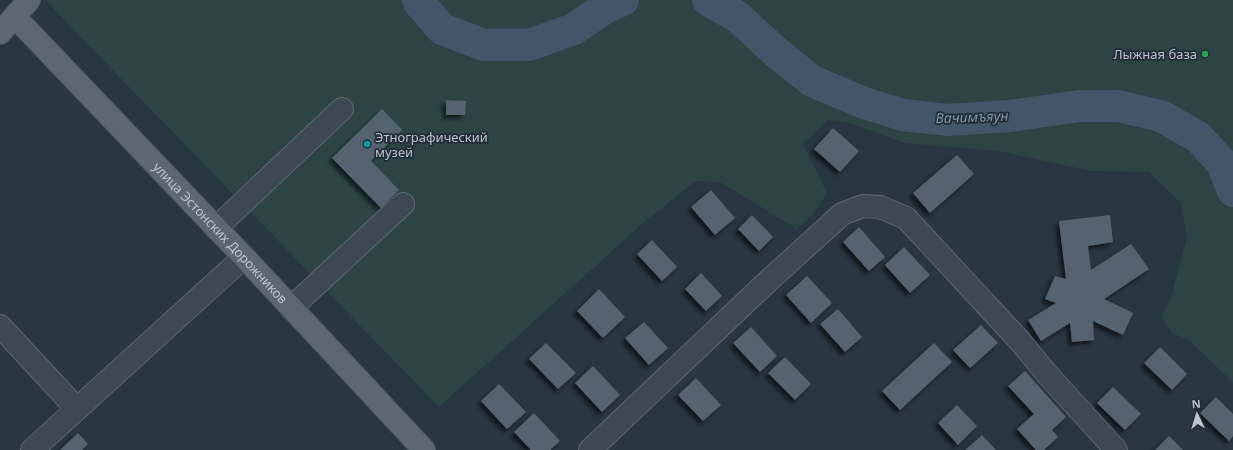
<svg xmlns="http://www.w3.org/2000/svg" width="1233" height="450" font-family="'Noto Sans',sans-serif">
	<defs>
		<filter id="shadow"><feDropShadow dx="-3.5" dy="3.5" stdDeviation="2" flood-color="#0009"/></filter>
	</defs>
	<rect width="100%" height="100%" fill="#293742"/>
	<!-- green -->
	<path fill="#2c4544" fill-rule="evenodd" d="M45,0H1233V382L1189,340L1172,333L1162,317L1172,294L1187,237L1181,203L1149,172L1091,171L999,151L905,143L850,123L828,120L803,144L827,193L813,215L797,229L720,182L696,181L643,223L439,407ZM446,100L465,101V114H446ZM382,109L402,130L371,161L399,190L381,208L332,158Z"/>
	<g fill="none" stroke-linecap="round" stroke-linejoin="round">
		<!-- river -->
		<g stroke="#415769" stroke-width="32">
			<path d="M418,0L421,5L442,29L484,45H529L574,29L605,8L623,0"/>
			<path d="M708,0L738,17L777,53L812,81L864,103L903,115L948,120L1010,116L1079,106H1118L1161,116L1198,137L1222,163L1233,191"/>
		</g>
	</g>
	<!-- building -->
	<g fill="#55646f" filter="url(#shadow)">
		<path d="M446,100L466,101L465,115H446Z"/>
		<path d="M382,109L402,130L371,161L399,190L381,208L332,158Z"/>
		<path d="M833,128L859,151L840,172L814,149Z"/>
		<path d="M957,155L974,174L930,213L913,193Z"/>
		<path d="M711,190L735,218L715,235L691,207Z"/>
		<path d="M752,215L773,237L759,251L738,229Z"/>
		<path d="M1110,215L1113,242L1088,246L1091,270L1131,244L1149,269L1104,299L1133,313L1123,335L1093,321L1094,340L1072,342L1070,323L1041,341L1028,320L1056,303L1045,299L1055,276L1066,279L1059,221Z"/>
		<path d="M859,227L885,257L869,271L843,242Z"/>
		<path d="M652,240L677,267L662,281L637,254Z"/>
		<path d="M904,247L930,275L910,293L885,265Z"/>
		<path d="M701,273L722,296L706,311L685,289Z"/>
		<path d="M807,276L832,303L811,323L786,295Z"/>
		<path d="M599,289L625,317L603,338L577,311Z"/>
		<path d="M838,309L862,337L845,352L820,324Z"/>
		<path d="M644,322L668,348L649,365L625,338Z"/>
		<path d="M981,325L998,343L970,368L953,350Z"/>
		<path d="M751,327L777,356L760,372L733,343Z"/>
		<path d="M546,343L576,373L558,389L529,359Z"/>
		<path d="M934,343L952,362L900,410L882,391Z"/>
		<path d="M1160,347L1187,374L1172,390L1144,363Z"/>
		<path d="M785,357L811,384L795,400L768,373Z"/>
		<path d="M593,366L620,395L602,412L575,383Z"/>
		<path d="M1025,371L1066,417L1052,430L1058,437L1044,450H1036L1017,429L1034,414L1008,386Z"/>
		<path d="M696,378L721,405L703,421L678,395Z"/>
		<path d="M499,384L526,412L507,429L481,401Z"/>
		<path d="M1113,387L1141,414L1125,430L1097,403Z"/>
		<path d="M1216,397L1233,414V436L1229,441L1200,413Z"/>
		<path d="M957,405L977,426L958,445L938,423Z"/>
		<path d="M534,413L560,441L550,450H531L514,432Z"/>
		<path d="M78,433L88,444L82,450H60Z"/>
		<path d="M982,435L996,450H965Z"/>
		<path d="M1169,436L1183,450H1155Z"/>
	</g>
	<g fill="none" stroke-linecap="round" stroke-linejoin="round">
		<defs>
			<g id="minor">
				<path d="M216,228L342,109"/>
				<path d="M291,308L403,204"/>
				<path d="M0,326L77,409"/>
				<path d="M32,450L244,257"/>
				<path d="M590,450L766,283L842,214L863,206L880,207L906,218L1020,341L1047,374L1116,450"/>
			</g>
			<g id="major">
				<path id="s1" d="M15,17L244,257L424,450"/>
				<path d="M0,33L29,0"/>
			</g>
		</defs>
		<!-- minor casing -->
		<use href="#minor" stroke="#5c666f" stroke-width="24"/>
		<!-- major casing -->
		<use href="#major" stroke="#4a545e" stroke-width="24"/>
		<!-- minor -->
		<use href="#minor" stroke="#3e4852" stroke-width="22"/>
		<!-- major -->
		<use href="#major" stroke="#5c6871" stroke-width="22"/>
	</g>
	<!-- markers -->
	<circle fill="#2e9e5b" stroke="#222d37" stroke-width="1.5" cx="1205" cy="54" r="4"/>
	<circle fill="#0f9aa8" stroke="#222d37" stroke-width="1.5" cx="367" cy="144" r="4"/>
	<g text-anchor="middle" stroke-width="3.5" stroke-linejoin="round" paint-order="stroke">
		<!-- poi labels -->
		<g font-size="13" fill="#bbc3cc" stroke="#222d37" text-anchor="end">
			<text x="1197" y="59">Лыжная база</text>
			<text x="375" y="142" text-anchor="start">Этнографический<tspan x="375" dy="15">музей</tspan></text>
		</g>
		<!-- street labels -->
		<g font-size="13" fill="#bbc3cc" stroke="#222d37">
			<text dy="5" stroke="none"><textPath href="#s1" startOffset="298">улица Эстонских Дорожников</textPath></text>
		</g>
		<!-- water labels -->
		<g font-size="14" font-style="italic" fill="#7e97ab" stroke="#222d37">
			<text transform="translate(972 117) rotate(-2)" y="5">Вачимъяун</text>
		</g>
	</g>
	<!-- north arrow -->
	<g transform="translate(1197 414) rotate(356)" stroke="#222d37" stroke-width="3" paint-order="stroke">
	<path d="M0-3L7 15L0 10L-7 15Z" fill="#bbc3cc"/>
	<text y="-6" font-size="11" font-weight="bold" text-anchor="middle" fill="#bbc3cc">N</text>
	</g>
</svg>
